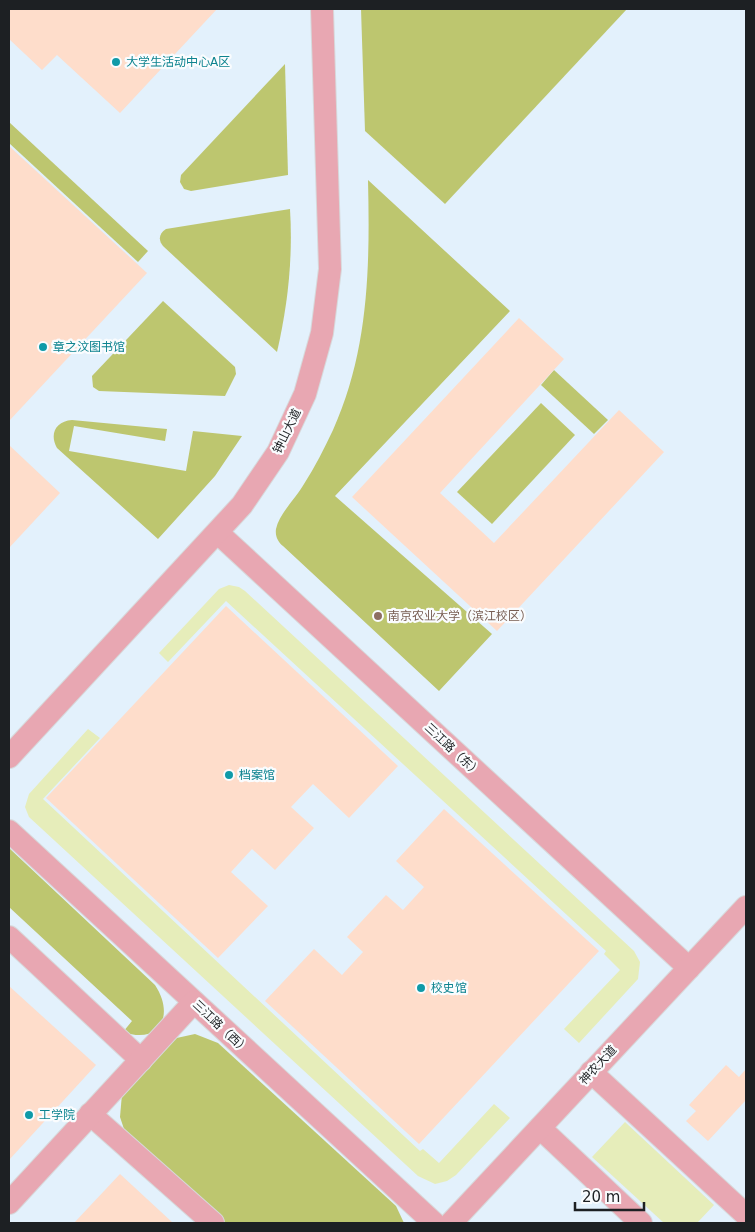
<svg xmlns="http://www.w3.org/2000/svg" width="755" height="1232" font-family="'DejaVu Sans','Noto Sans SC',sans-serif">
	<rect width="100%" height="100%" fill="#fafcfe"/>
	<!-- built -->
	<rect fill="#e3f1fc" x="9" y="9" width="737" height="1214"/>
	<!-- green -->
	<g fill="#e6edba">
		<path d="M229,585L239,587L245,591L634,951L640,962L638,979L579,1043L564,1029L620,970L604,954L606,951L226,601L168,662L159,653L219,589Z"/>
		<path d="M88,729L100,738L43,799L420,1151L423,1149L439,1163L494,1104L510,1118L456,1175L447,1181L435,1184L418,1176L29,817L25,807L29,794Z"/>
		<path d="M625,1122L714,1205L697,1223H664L592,1157Z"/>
	</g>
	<!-- forest -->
	<g fill="#bdc66f">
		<path d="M361,9H627L445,204L365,131Z"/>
		<path d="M285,64L288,175L191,191L184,189L180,182L181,175Z"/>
		<path d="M9,122L148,251L138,262L9,143Z"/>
		<path d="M368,180L510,311L335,496L492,634L439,691L283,546C278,542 275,536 276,529C279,514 296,498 304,484C315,467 324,449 333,430C369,350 370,266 368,180Z"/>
		<path d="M290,209C293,258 288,304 277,352L163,246C158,240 159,233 166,229Z"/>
		<path d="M163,301L235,367L236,374L225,396L99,391L93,387L92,376Z"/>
		<path d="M554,370L608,420L594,434L541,385Z"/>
		<path d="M541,403L575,435L492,524L457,492Z"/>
		<path d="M72,420L167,429L165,441L74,426L69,451L186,471L193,431L242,436L215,476L158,539L57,448C49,434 56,421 72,420Z"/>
		<path d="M9,848L155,985C175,1015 160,1045 123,1032L132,1021L9,907Z"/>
		<path d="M195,1034L218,1043L396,1206L404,1223H222L124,1129L120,1117L122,1094L172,1039Z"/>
	</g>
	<!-- building -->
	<g fill="#feddcb">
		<path d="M9,9H217L120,113L57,55L42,70L9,39Z"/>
		<path d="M9,146L147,273L9,421Z"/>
		<path d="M519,318L564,359L440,493L494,543L619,410L664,452L497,631L352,497Z"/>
		<path d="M9,445L60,493L9,548Z"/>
		<path d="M226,606L398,766L349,818L313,784L291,807L314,828L275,870L252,849L231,872L268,906L218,958L46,798Z"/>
		<path d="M444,809L599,951L419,1144L265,1001L314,949L342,975L363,952L347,937L386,895L403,910L424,887L396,861Z"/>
		<path d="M9,986L96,1065L9,1160Z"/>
		<path d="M726,1065L739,1077L746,1069V1100L708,1141L686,1121L696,1111L689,1105Z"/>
		<path d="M120,1174L173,1223H74Z"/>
	</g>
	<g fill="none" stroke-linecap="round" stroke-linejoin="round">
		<defs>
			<g id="minor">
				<path d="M218,533L689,968"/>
				<path d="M9,757L242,505L278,452L305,394L322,333L330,269L322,9"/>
				<path d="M9,831L434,1223"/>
				<path d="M9,937L141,1060"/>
				<path d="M591,1072L746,1215"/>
				<path d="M90,1114L213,1223"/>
				<path d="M540,1128L641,1223"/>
				<path d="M9,1203L194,1002"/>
				<path d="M451,1223L746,907"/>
			</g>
		</defs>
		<!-- minor casing -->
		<use href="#minor" stroke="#d7d9db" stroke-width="24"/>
		<!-- minor -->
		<use href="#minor" stroke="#e8a7b2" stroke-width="22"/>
	</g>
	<!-- markers -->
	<g fill="#0f9aa8" stroke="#fafcfe" stroke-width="2">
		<circle cx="116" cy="62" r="5"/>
		<circle cx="43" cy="347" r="5"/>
		<circle cx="229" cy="775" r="5"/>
		<circle cx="421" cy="988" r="5"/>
		<circle cx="29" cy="1115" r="5"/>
	</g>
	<circle fill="#8d6e63" stroke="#fafcfe" stroke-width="2" cx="378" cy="616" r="5"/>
	<g text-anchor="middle" stroke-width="4.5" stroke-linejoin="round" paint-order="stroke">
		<!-- culture labels -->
		<g font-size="12" fill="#0d838f" stroke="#fafcfe" text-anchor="start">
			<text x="126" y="66">大学生活动中心A区</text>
			<text x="53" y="351">章之汶图书馆</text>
			<text x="239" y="779">档案馆</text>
			<text x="431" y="992">校史馆</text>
			<text x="39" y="1119">工学院</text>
		</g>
		<!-- street labels -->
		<g font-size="12" fill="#1d2023" stroke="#fafcfe">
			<text transform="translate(287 431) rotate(-64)" y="4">钟山大道</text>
			<text transform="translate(453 750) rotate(43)" y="4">三江路（东）</text>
			<text transform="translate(221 1027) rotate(43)" y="4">三江路（西）</text>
			<text transform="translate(598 1065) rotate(-47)" y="4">神农大道</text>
		</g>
		<!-- education labels -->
		<g font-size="12" fill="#785e54" stroke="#fafcfe" text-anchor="start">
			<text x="388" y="620">南京农业大学（滨江校区）</text>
		</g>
	</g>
	<!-- border -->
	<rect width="755" height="1232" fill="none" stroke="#1d2023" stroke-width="20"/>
	<!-- scale -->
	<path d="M575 1202v8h69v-8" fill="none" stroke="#1d2023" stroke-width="2.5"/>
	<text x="582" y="1202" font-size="15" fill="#1d2023" stroke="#fafcfe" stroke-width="4" paint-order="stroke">20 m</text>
</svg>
